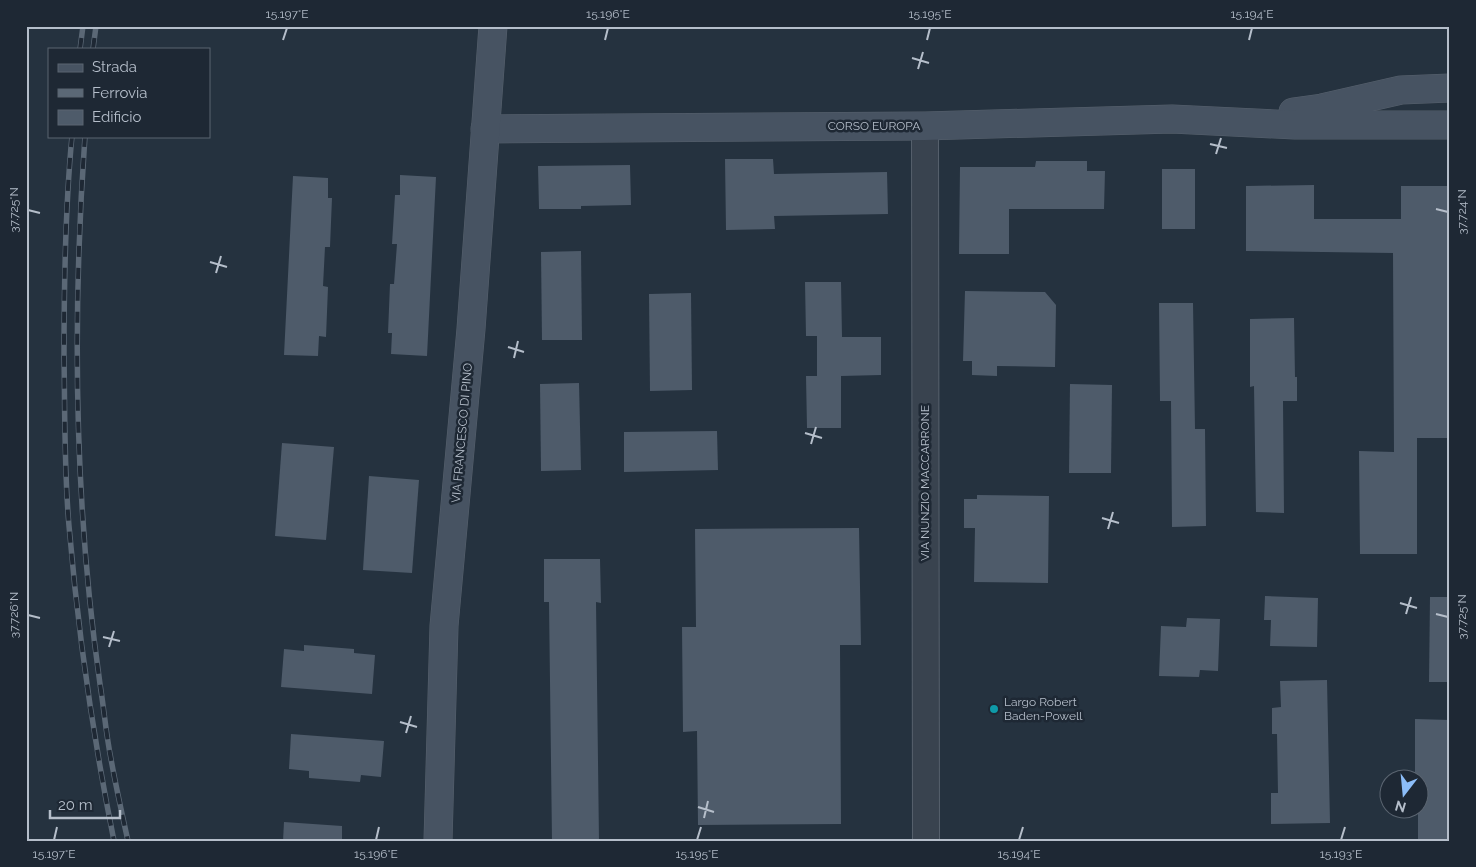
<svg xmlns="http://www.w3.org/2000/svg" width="1476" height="867" font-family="Raleway,sans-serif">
	<rect width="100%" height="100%" fill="#25323f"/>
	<!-- building -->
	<g fill="#4e5b6a">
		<path d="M725,159H773L774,174L887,172L888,214L774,216L775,229L726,230Z"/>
		<path d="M1036,161H1087V171H1105L1104,209H1009V254H959L960,167H1035Z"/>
		<path d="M630,165L631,205L581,206V209H539L538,166Z"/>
		<rect x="1162" y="169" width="33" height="60"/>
		<path d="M400,175L436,177L427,356L391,354L392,333H388L390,284H394L397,244H392L395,195H400Z"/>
		<path d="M293,176L328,178V198H332L330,247H325L323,286L328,287L326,337L319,336L318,356L284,355Z"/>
		<path d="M1314,185V219H1401V186H1450V438H1417V554H1360L1359,451L1394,452L1393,253L1246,251V186Z"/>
		<path d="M581,251L582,340H542L541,252Z"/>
		<path d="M805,282H841L842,337H881V375L841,376V428H807L806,376H817V336H806Z"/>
		<path d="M965,291L1045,292L1056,305L1055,367L997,366V376L972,375V361H963Z"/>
		<path d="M691,293L692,390L650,391L649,294Z"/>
		<path d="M1159,303H1193L1195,429H1205L1206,526L1172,527L1171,401H1160Z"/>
		<path d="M1294,318L1295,377H1297V401H1283L1284,513L1256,512L1254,386L1250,387V319Z"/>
		<path d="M579,383L581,470L541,471L540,384Z"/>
		<path d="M1070,384L1112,385L1111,473H1069Z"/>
		<path d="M717,431L718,470L624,472V432Z"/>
		<path d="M282,443L334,447L326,540L275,536Z"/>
		<path d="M369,476L419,480L412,573L363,570Z"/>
		<path d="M977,495L1049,496L1048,583L974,582L975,528H964V499H977Z"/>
		<path d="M859,528L861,645H840L841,824L698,825L697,731L683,732L682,627H696L695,529Z"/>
		<path d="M544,559H600L601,603L596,602L599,841H552L549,602H544Z"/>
		<path d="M1265,596L1318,598L1317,647L1270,646L1271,620H1264Z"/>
		<path d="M1430,597H1450V682H1429Z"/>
		<path d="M1187,618L1220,619L1218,671L1200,670L1199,677L1159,676L1161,626L1186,627Z"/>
		<path d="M304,645L354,649V653L375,655L372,694L281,687L284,649L304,651Z"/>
		<path d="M1327,680L1330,823L1271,824V793H1278L1277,734H1272V708L1281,707L1280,681Z"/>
		<path d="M1415,719L1450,720V841H1418V780H1415Z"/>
		<path d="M291,734L384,741L381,777L361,775L360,782L309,778V771L289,769Z"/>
		<path d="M284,822L342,826V841H283Z"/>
	</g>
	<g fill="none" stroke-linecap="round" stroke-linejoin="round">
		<defs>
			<path id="street" d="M925,126L926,841"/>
			<g id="secondary">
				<path d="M1293,112L1322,108L1401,90L1450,88"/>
				<path d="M485,129L925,126L1172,119L1295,125H1450"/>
				<path d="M438,841L444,626L471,329L493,26"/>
			</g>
		</defs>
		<!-- street casing -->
		<use href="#street" stroke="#57616d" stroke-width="28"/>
		<!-- secondary casing -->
		<use href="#secondary" stroke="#57616d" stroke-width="29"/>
		<!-- street -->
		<use href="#street" stroke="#39434f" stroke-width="26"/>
		<!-- secondary -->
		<use href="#secondary" stroke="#475362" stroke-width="28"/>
		<defs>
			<g id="rail">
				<path d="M80,49L83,26"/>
				<path d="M93,49L96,26"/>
				<path d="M72,136C65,209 64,282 64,356C65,412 64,469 69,526C78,632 93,737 114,841"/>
				<path d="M85,136C72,319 74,502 100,684C104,709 106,734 111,759C116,787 122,814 128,841"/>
			</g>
		</defs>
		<!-- rail casing -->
		<use href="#rail" stroke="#5b6876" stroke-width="5.5"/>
		<!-- rail -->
		<use href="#rail" stroke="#1e2834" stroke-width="4" stroke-dasharray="11" stroke-linecap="butt"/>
	</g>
	<!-- ticks -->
	<path fill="none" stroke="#b5beca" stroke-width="2" d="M283,40L287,28M605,40L608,28M927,40L930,28M1249,40L1252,28M912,58L929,63M918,69L923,52M1210,144L1227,148M1216,154L1221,138M1436,209L1448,212M28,210L40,213M210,262L227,267M216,273L221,256M508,347L524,352M514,358L518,341M805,433L822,438M811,444L816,427M1102,518L1119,523M1108,529L1113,512M1400,603L1417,608M1406,614L1411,597M1436,614L1448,617M28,615L40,618M103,637L120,641M109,647L114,631M400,722L417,727M406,733L411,716M698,807L714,812M704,818L708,801M54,840L57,827M376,840L379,827M697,840L701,827M1019,840L1023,827M1341,840L1345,827"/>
	<!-- markers -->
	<circle fill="#0f9aa8" stroke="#1e2834" stroke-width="2" cx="994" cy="709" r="5"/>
	<g text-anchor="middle" stroke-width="5" stroke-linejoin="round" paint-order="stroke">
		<!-- street labels -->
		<g font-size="12" fill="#b5beca" stroke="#1e2834">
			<text x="874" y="130">CORSO EUROPA</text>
			<text transform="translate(462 433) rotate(-85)" y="4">VIA FRANCESCO DI PINO</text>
			<text transform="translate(925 483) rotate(-90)" y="4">VIA NUNZIO MACCARRONE</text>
		</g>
		<!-- poi labels -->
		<g font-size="12" fill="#b5beca" stroke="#1e2834" text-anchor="start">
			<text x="1004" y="706">Largo Robert<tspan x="1004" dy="14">Baden-Powell</tspan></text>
		</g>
	</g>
	<!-- border -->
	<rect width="1476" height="867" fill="none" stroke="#1e2834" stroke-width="55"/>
	<!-- legend -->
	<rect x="48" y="48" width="162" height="90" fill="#1e2834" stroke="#5a6470"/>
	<rect x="58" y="64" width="25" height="8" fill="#475362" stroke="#5a6470"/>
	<text x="92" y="72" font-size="15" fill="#b5beca">Strada</text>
	<rect x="58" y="89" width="25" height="8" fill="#5b6876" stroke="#5a6470"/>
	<text x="92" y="98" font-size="15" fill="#b5beca">Ferrovia</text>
	<rect x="58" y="110" width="25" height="15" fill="#4e5b6a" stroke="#5a6470"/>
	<text x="92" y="122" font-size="15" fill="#b5beca">Edificio</text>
	<!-- north arrow -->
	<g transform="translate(1404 794) rotate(196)"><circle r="24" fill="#1e2834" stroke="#5a6470"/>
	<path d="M0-4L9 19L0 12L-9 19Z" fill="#8cbdf8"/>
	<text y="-8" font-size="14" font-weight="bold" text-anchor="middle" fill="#b5beca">N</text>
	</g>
	<!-- scale -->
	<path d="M50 810v8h70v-8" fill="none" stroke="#b5beca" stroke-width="2.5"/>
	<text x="58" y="810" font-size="15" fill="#b5beca" stroke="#1e2834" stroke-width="4" paint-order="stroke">20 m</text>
	<rect x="28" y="28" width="1420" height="812" fill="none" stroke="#b5beca" stroke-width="2"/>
	<g font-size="12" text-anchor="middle" fill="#b5beca">
		<text x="287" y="18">15.197°E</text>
		<text x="608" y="18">15.196°E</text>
		<text x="930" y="18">15.195°E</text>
		<text x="1252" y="18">15.194°E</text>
		<text transform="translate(14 210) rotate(-90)" y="4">37.725°N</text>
		<text transform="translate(1462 212) rotate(-90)" y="4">37.724°N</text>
		<text transform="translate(14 615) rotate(-90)" y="4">37.726°N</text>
		<text transform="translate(1462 617) rotate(-90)" y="4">37.725°N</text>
		<text x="54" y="858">15.197°E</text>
		<text x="376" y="858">15.196°E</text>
		<text x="697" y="858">15.195°E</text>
		<text x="1019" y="858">15.194°E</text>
		<text x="1341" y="858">15.193°E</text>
	</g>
</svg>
